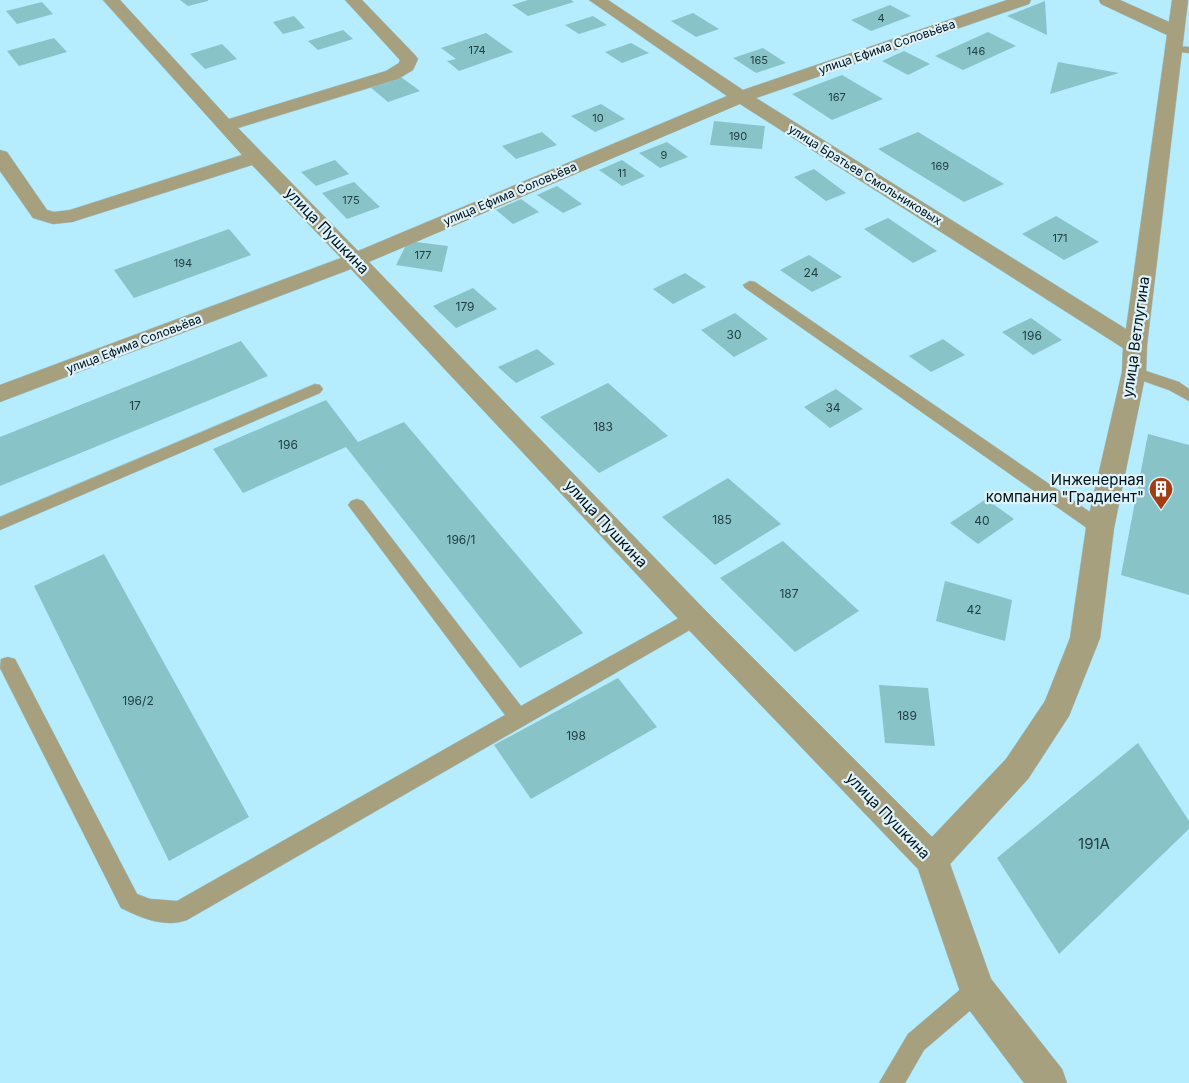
<svg xmlns="http://www.w3.org/2000/svg" width="1189" height="1083" font-family="Inter,sans-serif">
	<rect width="100%" height="100%" fill="#b5ecfe"/>
	<!-- building -->
	<g fill="#88c4c7">
		<path d="M180,0H208V1L188,6Z"/>
		<path d="M528,0H571L574,2L528,16L512,5Z"/>
		<path d="M1045,1L1047,35L1007,16Z"/>
		<path d="M42,2L53,14L17,24L6,11Z"/>
		<path d="M890,5L911,16L871,31L851,20Z"/>
		<path d="M693,13L719,29L696,37L671,21Z"/>
		<path d="M294,16L305,28L283,34L273,22Z"/>
		<path d="M593,16L607,25L579,34L565,25Z"/>
		<path d="M343,30L353,39L318,50L308,41Z"/>
		<path d="M988,32L1016,46L963,70L935,56Z"/>
		<path d="M486,33L513,52L459,71L447,61L456,59L441,48Z"/>
		<path d="M54,38L67,52L19,66L7,51Z"/>
		<path d="M631,43L649,53L622,63L605,52Z"/>
		<path d="M222,44L237,59L205,69L190,54Z"/>
		<path d="M763,48L786,63L756,73L733,58Z"/>
		<path d="M904,51L930,64L908,75L882,61Z"/>
		<path d="M1058,62L1119,73L1050,94Z"/>
		<path d="M842,75L883,99L832,120L792,94Z"/>
		<path d="M401,77L420,91L388,102L370,87Z"/>
		<path d="M601,104L625,119L595,132L571,116Z"/>
		<path d="M714,121L765,126L762,149L710,145Z"/>
		<path d="M542,132L557,145L516,159L502,146Z"/>
		<path d="M918,132L1004,184L964,202L878,149Z"/>
		<path d="M667,142L688,157L660,168L639,153Z"/>
		<path d="M335,160L349,174L316,186L301,172Z"/>
		<path d="M622,160L645,176L622,186L599,170Z"/>
		<path d="M814,169L846,193L826,201L794,177Z"/>
		<path d="M354,182L380,207L347,219L322,193Z"/>
		<path d="M557,186L582,204L563,213L537,195Z"/>
		<path d="M521,199L539,212L513,224L496,210Z"/>
		<path d="M1056,216L1099,242L1064,260L1022,234Z"/>
		<path d="M888,218L937,251L913,263L864,229Z"/>
		<path d="M229,229L251,255L134,298L114,270Z"/>
		<path d="M408,241L448,246L442,272L396,265Z"/>
		<path d="M809,255L842,277L812,292L780,270Z"/>
		<path d="M685,273L706,287L673,304L653,289Z"/>
		<path d="M473,288L497,309L456,328L433,306Z"/>
		<path d="M735,313L768,339L734,357L701,330Z"/>
		<path d="M1031,318L1062,340L1033,355L1002,332Z"/>
		<path d="M943,339L965,355L931,372L909,356Z"/>
		<path d="M241,341L268,376L0,486V437Z"/>
		<path d="M537,349L555,364L516,383L498,367Z"/>
		<path d="M608,383L668,436L599,473L540,417Z"/>
		<path d="M836,389L863,409L830,428L804,407Z"/>
		<path d="M326,400L358,442L404,422L583,633L520,668L346,447L243,493L213,449Z"/>
		<path d="M1148,434L1189,445V595L1121,575Z"/>
		<path d="M728,478L781,524L715,565L662,517Z"/>
		<path d="M986,499L1014,519L978,544L950,523Z"/>
		<path d="M783,541L859,611L795,652L720,578Z"/>
		<path d="M104,554L249,817L169,861L34,586Z"/>
		<path d="M945,581L1012,600L1005,641L936,621Z"/>
		<path d="M618,678L657,727L531,799L494,745Z"/>
		<path d="M879,685L928,688L935,746L885,743Z"/>
		<path d="M1138,743L1189,821V829L1059,954L997,858Z"/>
	</g>
	<g fill="none" stroke-linecap="round" stroke-linejoin="round">
		<defs>
			<g id="service">
				<path d="M1174,46L1189,47V53L1170,51V47Z"/>
				<path d="M750,281L755,282L1106,523L1109,528L1106,533L1100,534L1094,533L745,288L743,285Z"/>
				<path d="M1134,367L1179,382L1189,389V401L1169,390L1129,376L1126,372L1129,368Z"/>
				<path d="M315,384L320,385L323,389L320,393L0,530V517Z"/>
				<path d="M357,499L363,501L521,706L688,613L695,611L702,613L704,618L702,623L187,920C165,928 141,918 121,908L0,668L1,659L8,657L15,659L137,894L150,899L177,901L505,715L351,509L348,505L351,501Z"/>
				<path d="M977,978L985,982L989,990L985,998L924,1050L905,1083H879L908,1034L969,982Z"/>
			</g>
			<path id="minor" d="M103,0H120L229,119L386,71L399,63L400,60L345,0H362L415,55L418,59L413,70L398,79L238,128L358,251L727,96L589,0H608L743,90L1007,0H1031L1029,4L756,98L1126,329L1167,35L1101,4L1099,0H1120L1169,22L1172,0H1188L1147,345L1146,372L1114,528L1100,638L1069,716L1028,779L950,864L991,979L1062,1069L1067,1083H1024L964,1003L918,869L685,626L351,269L0,402V385L341,258L252,165L72,222L53,224L33,218L0,171V150L7,152L47,210L54,212L70,210L242,155ZM740,104L1123,348L1122,372L1086,528L1070,638L1045,701L1006,759L932,837L705,610L369,262Z"/>
		</defs>
		<!-- service casing -->
		<use href="#service" stroke="#98c9d9" stroke-width="1"/>
		<!-- minor casing -->
		<use href="#minor" stroke="#98c9d9" stroke-width="1"/>
		<!-- service -->
		<use href="#service" fill="#a6a07f" fill-rule="evenodd"/>
		<!-- minor -->
		<use href="#minor" fill="#a6a07f" fill-rule="evenodd"/>
	</g>
	<!-- icons -->
	<defs>
		<symbol id="building-pin" viewBox="-11 -11 22 30"><path d="M0 17L-7.5 6A9.5 9.5 0 1 1 7.5 6Z" fill="#a33d15" stroke="#def3fb"/><path d="M-4-6H4V6H1V3H-1V6H-4ZM-2.5-4.3h1.7v1.8h-1.7ZM.8-4.3h1.7v1.8H.8ZM-2.5-1h1.7V.8h-1.7ZM.8-1h1.7V.8H.8Z" fill="#fff"/></symbol>
	</defs>
	<g fill-rule="evenodd">
		<use href="#building-pin" x="1147" y="475" width="28" height="38"/>
	</g>
	<g text-anchor="middle" stroke-width="4.5" stroke-linejoin="round" paint-order="stroke">
		<!-- far-number labels -->
		<g font-size="11" fill="#223e43">
			<text x="881" y="22">4</text>
			<text x="477" y="54">174</text>
			<text x="976" y="55">146</text>
			<text x="759" y="64">165</text>
			<text x="837" y="101">167</text>
			<text x="598" y="122">10</text>
			<text x="738" y="140">190</text>
			<text x="664" y="159">9</text>
			<text x="940" y="170">169</text>
			<text x="622" y="177">11</text>
			<text x="351" y="204">175</text>
			<text x="1060" y="242">171</text>
			<text x="423" y="259">177</text>
			<text x="183" y="267">194</text>
		</g>
		<!-- far-street labels -->
		<g font-size="12" fill="#001117" stroke="#def3fb">
			<text transform="translate(887 47) rotate(-19)" y="4">улица Ефима Соловьёва</text>
			<text transform="translate(865 175) rotate(32)" y="4">улица Братьев Смольниковых</text>
			<text transform="translate(510 194) rotate(-23)" y="4">улица Ефима Соловьёва</text>
			<text transform="translate(134 344) rotate(-21)" y="4">улица Ефима Соловьёва</text>
		</g>
		<!-- number labels -->
		<g font-size="12" fill="#223e43">
			<text x="811" y="277">24</text>
			<text x="465" y="311">179</text>
			<text x="734" y="339">30</text>
			<text x="1032" y="340">196</text>
			<text x="135" y="410">17</text>
			<text x="833" y="412">34</text>
			<text x="603" y="431">183</text>
			<text x="288" y="449">196</text>
			<text x="722" y="524">185</text>
			<text x="982" y="525">40</text>
			<text x="461" y="544">196/1</text>
			<text x="789" y="598">187</text>
			<text x="974" y="614">42</text>
			<text x="138" y="705">196/2</text>
			<text x="907" y="720">189</text>
			<text x="576" y="740">198</text>
		</g>
		<!-- street labels -->
		<g font-size="15" fill="#001117" stroke="#def3fb">
			<text transform="translate(327 231) rotate(46)" y="5">улица Пушкина</text>
			<text transform="translate(1136 337) rotate(-82)" y="5">улица Ветлугина</text>
			<text transform="translate(606 524) rotate(47)" y="5">улица Пушкина</text>
			<text transform="translate(888 816) rotate(46)" y="5">улица Пушкина</text>
		</g>
		<!-- poi labels -->
		<g font-size="15" fill="#001117" stroke="#def3fb" text-anchor="end">
			<text x="1144" y="485">Инженерная<tspan x="1144" dy="17">компания "Градиент"</tspan></text>
		</g>
		<!-- near-number labels -->
		<g font-size="15" fill="#223e43">
			<text x="1094" y="849">191А</text>
		</g>
	</g>
</svg>
